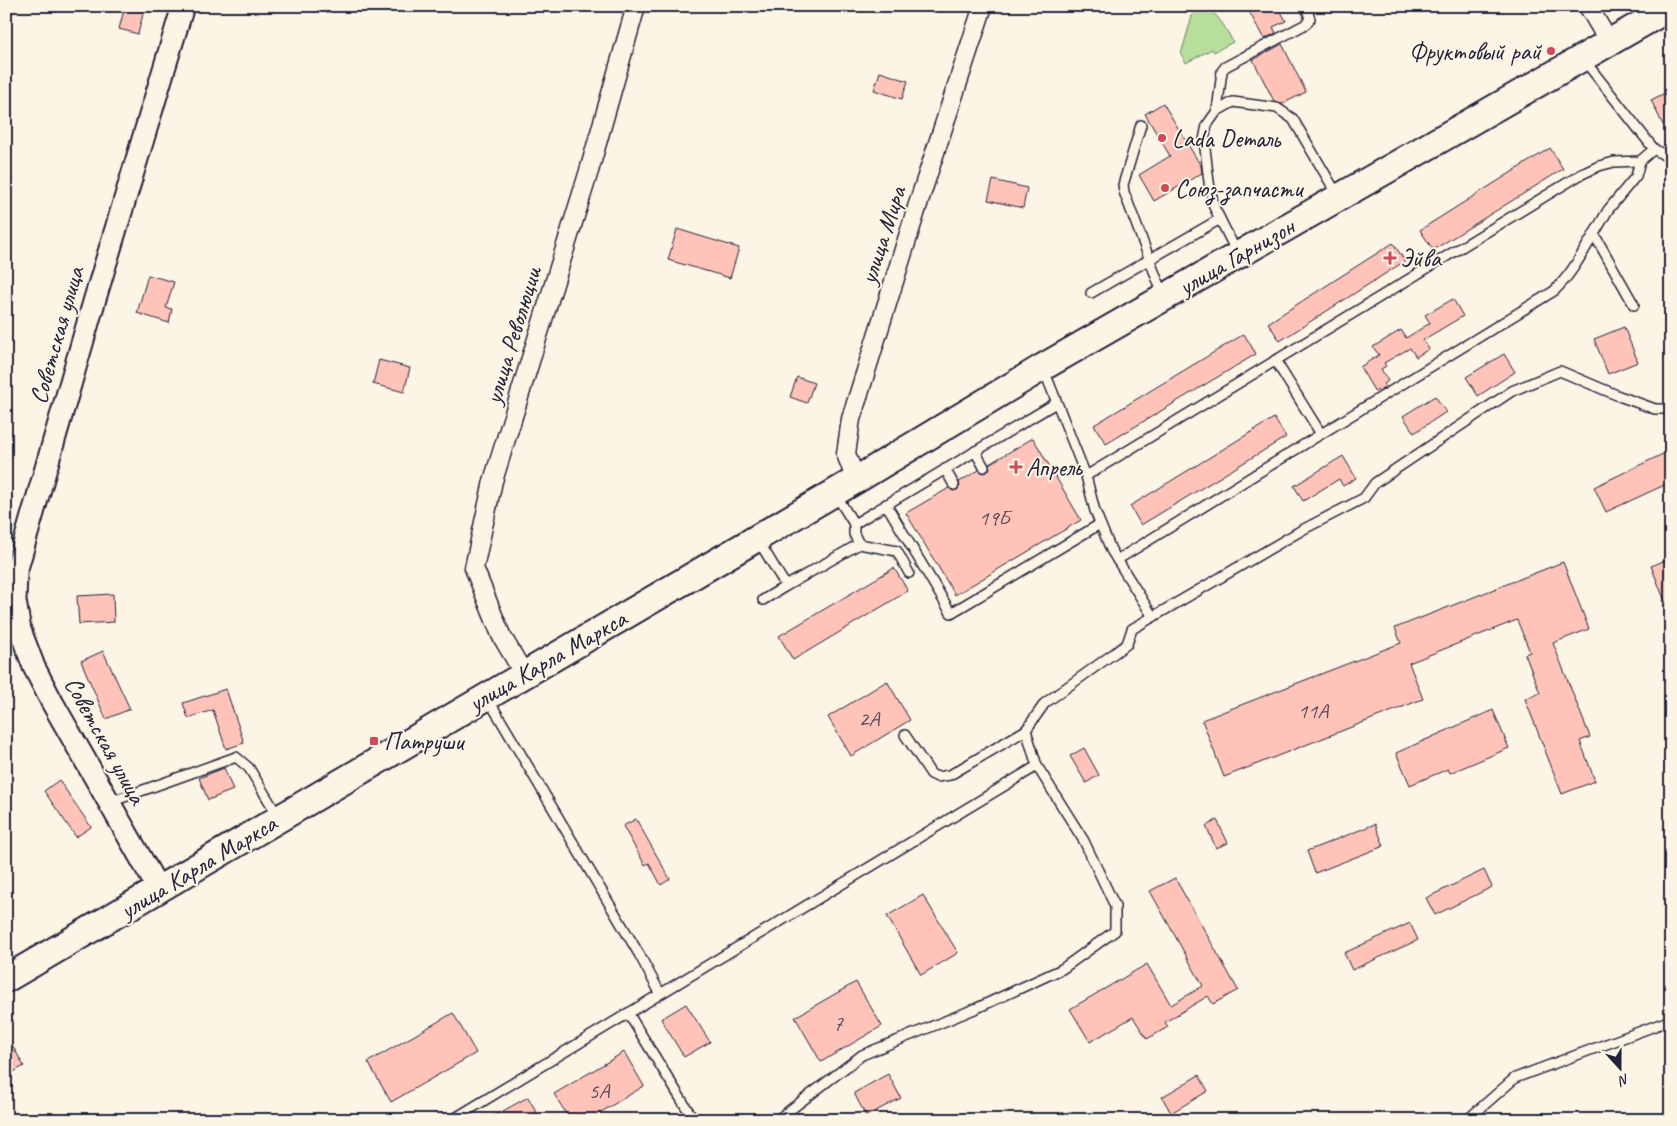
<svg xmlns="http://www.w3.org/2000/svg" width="1677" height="1126" font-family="Caveat,sans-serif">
	<rect width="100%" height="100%" fill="#fcf5e5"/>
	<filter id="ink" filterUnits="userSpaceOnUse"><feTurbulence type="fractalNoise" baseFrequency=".02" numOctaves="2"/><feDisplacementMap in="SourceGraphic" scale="10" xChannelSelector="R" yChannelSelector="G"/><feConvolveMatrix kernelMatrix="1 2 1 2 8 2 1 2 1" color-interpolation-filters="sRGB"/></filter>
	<g filter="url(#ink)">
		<!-- green -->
		<path fill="#b7de9a" stroke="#6c806a" d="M1195,6C1215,6 1225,27 1233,42L1214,52L1212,49L1186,63L1181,54Z"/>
		<!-- building -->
		<g fill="#ffc3b9" stroke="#22223b">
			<path d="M125,6H145L138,34L119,29Z"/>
			<path d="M1246,6H1278L1286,21L1273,27L1276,33L1264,39Z"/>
			<path d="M1282,44L1306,92L1282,104L1274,101L1253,60Z"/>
			<path d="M880,72L908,81L902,99L874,90Z"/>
			<path d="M1671,90V121L1663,125L1651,100Z"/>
			<path d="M1163,103L1201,166L1202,173L1154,201L1139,175L1170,156L1145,114Z"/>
			<path d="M1550,148L1563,169L1433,250L1420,230Z"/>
			<path d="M993,180L1027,188L1023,208L988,200Z"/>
			<path d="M677,229L739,248L730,278L668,260Z"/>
			<path d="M1393,243L1405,261L1280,341L1268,323Z"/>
			<path d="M148,275L174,282L166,308L172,309L169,323L137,313Z"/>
			<path d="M1453,299L1463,316L1423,340L1429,349L1416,357L1410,348L1384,363L1386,366L1381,369L1388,381L1384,384L1386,386L1375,392L1360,367L1379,355L1373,347L1401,330L1406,338L1430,323L1425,315Z"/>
			<path d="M1624,327L1638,362L1608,374L1594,339Z"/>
			<path d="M1244,334L1256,354L1106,444L1094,425Z"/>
			<path d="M1504,354L1515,372L1478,396L1466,377Z"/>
			<path d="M379,360L410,368L404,392L373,384Z"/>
			<path d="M797,377L814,383L807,403L790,397Z"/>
			<path d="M1435,396L1446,412L1414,433L1403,416Z"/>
			<path d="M1274,418L1286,437L1141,525L1130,506Z"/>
			<path d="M1033,438L1081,520L955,595L906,513L949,488L953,491L957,490L960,486L959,482L979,470L983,473L987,472L990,468L989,464Z"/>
			<path d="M1665,453L1671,466V482L1606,512L1594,487Z"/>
			<path d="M1343,456L1356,478L1343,486L1339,479L1303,501L1294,486Z"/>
			<path d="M1671,558V613L1670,614L1651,566Z"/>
			<path d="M1563,562L1589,629L1553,643L1590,737L1580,741L1595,781L1562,794L1525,699L1540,693L1525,654L1530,652L1517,620L1409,663L1423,699L1224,777L1202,720L1401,643L1395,628Z"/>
			<path d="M894,568L908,591L793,660L779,636Z"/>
			<path d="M113,594L114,622L79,624L77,596Z"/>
			<path d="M103,651L130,709L106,719L81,661Z"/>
			<path d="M887,681L910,720L851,756L828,717Z"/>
			<path d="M226,689L244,743L226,749L213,710L188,718L183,703Z"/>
			<path d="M1493,710L1509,748L1450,773L1448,769L1410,785L1396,753Z"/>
			<path d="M1084,748L1099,775L1086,783L1070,756Z"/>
			<path d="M224,768L233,790L208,800L199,778Z"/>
			<path d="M59,780L91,827L76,837L44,791Z"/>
			<path d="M636,819L670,879L661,885L649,863L645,865L623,826Z"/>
			<path d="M1217,820L1228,843L1216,848L1206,826Z"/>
			<path d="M1375,824L1384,846L1315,873L1307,851Z"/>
			<path d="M1484,870L1492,887L1435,915L1426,898Z"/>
			<path d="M1175,878L1238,990L1213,1004L1208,996L1165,1022L1168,1027L1147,1039L1133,1017L1090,1042L1070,1009L1147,964L1171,1005L1203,986L1150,891Z"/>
			<path d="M923,895L958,953L921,975L887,916Z"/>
			<path d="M1410,923L1418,940L1352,970L1344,953Z"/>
			<path d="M856,982L882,1026L821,1062L795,1017Z"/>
			<path d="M686,1004L710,1042L684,1057L661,1019Z"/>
			<path d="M453,1013L476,1053L391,1102L368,1062Z"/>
			<path d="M6,1034L24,1066L6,1076Z"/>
			<path d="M624,1052L644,1086L588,1120H570L554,1094Z"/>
			<path d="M888,1074L901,1098L866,1116L854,1093Z"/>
			<path d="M1199,1075L1208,1091L1171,1113L1162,1097Z"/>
			<path d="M528,1097L541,1120H487Z"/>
		</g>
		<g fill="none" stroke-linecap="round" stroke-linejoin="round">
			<defs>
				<g id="service">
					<path d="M1584,60L1654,149L1671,159"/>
					<path d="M1217,111L1222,71L1225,67L1306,24L1310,19L1306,6"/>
					<path d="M1141,125L1123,185L1124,192L1163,295"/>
					<path d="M1237,253L1214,207L1209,182L1204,140L1207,125L1217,111L1233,102L1277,108L1293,119L1338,196"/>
					<path d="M1091,293L1220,219"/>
					<path d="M1634,305L1594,234L1608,210L1636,176L1640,161"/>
					<path d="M1044,370L1086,476L1580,175L1599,166L1614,162L1640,161L1654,149"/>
					<path d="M1321,434L1554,291C1571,275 1582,254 1594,234"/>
					<path d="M975,451L984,467"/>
					<path d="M945,469L954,485"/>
					<path d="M1086,476L1095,511L1111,550L1153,617"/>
					<path d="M836,495L854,524L1056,403"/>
					<path d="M886,504L951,613L1100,524"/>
					<path d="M758,540L786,586L859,544L854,534V524"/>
					<path d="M859,544L897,551L909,573"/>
					<path d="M1117,560L1321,434L1275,360"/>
					<path d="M763,600L786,586"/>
					<path d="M487,697L639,954L660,993"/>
					<path d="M905,735L931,774L937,777L950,775L1026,730"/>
					<path d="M110,802L236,757L249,768L278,816"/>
					<path d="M628,1013L694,1120"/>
					<path d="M452,1120L1037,766"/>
					<path d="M777,1120L862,1055L977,1008L1062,969L1115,931V906L1084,841L1037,766L1026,730L1045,703L1127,644L1132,629L1302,530L1364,498L1375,483L1512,391L1560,371L1619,396L1655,409H1671"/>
					<path d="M1467,1120L1515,1078L1671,1020"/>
				</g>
				<g id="minor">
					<path d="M1588,6L1609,42"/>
					<path d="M856,480L846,454L851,419L920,198L983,6"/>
					<path d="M524,674L501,635L474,568L493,481L589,171L636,6"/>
				</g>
				<path id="tertiary" d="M159,890L52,702L34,667L20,630L15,601L16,572L94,302L183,6"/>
				<path id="primary" d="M6,979L856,480L1043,367L1671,7"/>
			</defs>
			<!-- service casing -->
			<use href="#service" stroke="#22223b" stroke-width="12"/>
			<!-- minor casing -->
			<use href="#minor" stroke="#22223b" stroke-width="21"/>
			<!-- tertiary casing -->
			<use href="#tertiary" stroke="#22223b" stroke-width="25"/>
			<!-- primary casing -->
			<use href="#primary" stroke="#22223b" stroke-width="30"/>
			<!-- service -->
			<use href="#service" stroke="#fcf5e5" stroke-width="9"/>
			<!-- minor -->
			<use href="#minor" stroke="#fcf5e5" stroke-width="18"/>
			<!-- tertiary -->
			<use href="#tertiary" stroke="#fcf5e5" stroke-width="21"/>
			<!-- primary -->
			<use href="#primary" stroke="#fcf5e5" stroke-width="26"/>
		</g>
	</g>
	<!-- markers -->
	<g fill="#d1495b" stroke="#fcf5e5" stroke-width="2">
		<circle cx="1551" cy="51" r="5"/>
		<circle cx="1162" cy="138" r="5"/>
		<circle cx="1165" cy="188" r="5"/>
		<path d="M1387.5 250.5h5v5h5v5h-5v5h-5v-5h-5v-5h5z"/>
		<path d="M1013.5 459.5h5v5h5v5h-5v5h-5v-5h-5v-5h5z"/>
		<rect x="369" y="736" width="10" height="10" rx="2.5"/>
	</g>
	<g text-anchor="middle" stroke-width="4" stroke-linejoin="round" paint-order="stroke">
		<!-- number labels -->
		<g font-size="22" fill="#594a5a">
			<text x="994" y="525">19Б</text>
			<text x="1313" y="718">11А</text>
			<text x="869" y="726">2А</text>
			<text x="838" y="1030">7</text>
			<text x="599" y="1098">5А</text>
		</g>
		<!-- poi labels -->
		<g font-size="25" fill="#22223b" stroke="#fcf5e5" text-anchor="start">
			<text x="1541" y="60" text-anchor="end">Фруктовый рай</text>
			<text x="1172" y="147">Lada Dеталь</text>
			<text x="1175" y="197">Союз-запчасти</text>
			<text x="1400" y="267">Эйва</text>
			<text x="1026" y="476">Апрель</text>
			<text x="384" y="750">Патруши</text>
		</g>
		<!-- street labels -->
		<g font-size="25" fill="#22223b" stroke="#fcf5e5">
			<text transform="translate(882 235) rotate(-72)" y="9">улица Мира</text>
			<text transform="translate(1236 256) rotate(-30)" y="9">улица Гарнизон</text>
			<text transform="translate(56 335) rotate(-74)" y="9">Советская улица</text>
			<text transform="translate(512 335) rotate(-73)" y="9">улица Революции</text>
			<text transform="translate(547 660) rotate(-30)" y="9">улица Карла Маркса</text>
			<text transform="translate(106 740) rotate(61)" y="9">Советская улица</text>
			<text transform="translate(198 866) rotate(-31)" y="9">улица Карла Маркса</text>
		</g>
	</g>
	<!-- margin -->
	<rect width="1677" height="1126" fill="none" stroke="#fcf5e5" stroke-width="25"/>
	<rect x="12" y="12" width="1652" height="1101" fill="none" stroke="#22223b" stroke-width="2" filter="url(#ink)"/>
	<!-- north arrow -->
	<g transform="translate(1620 1068) rotate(159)" stroke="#fcf5e5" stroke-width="4" paint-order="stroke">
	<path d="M0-4L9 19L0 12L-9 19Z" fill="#22223b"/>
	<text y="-8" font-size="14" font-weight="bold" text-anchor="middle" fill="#22223b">N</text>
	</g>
</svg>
